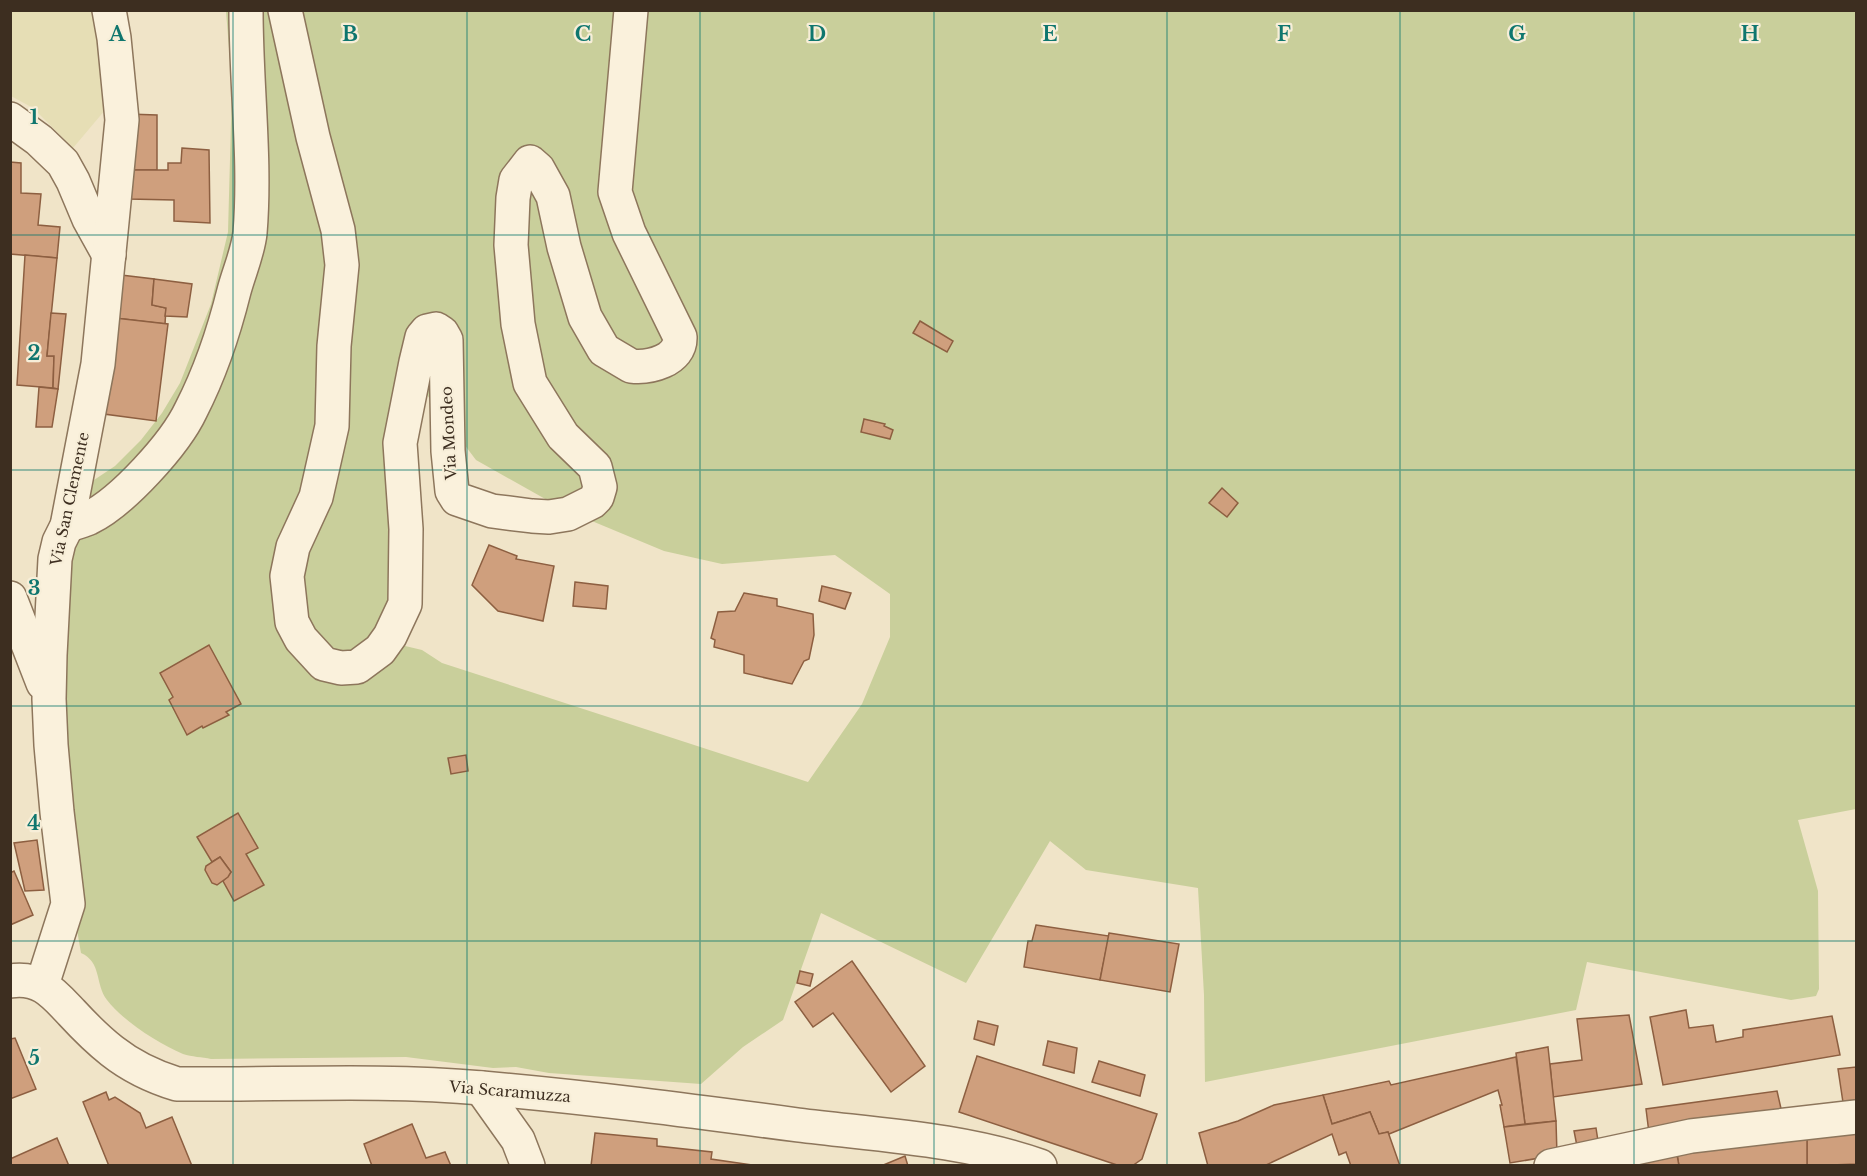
<svg xmlns="http://www.w3.org/2000/svg" width="1867" height="1176" font-family="'Libre Baskerville',serif">
	<rect width="100%" height="100%" fill="#f0e4c8"/>
	<!-- farmland -->
	<path fill="#e6deb5" d="M10,11H103L116,97L73,148L33,108L11,96Z"/>
	<!-- green -->
	<path fill="#c9cf9b" fill-rule="evenodd" d="M226,11H1856V809L1798,820L1818,891L1819,989L1816,996L1791,1000L1587,962L1576,1010L1205,1082L1204,995L1198,888L1086,870L1050,841L966,983L821,913L783,1020L743,1047L701,1084L549,1073L516,1067L493,1068L406,1057L211,1059C202,1057 192,1057 183,1054C159,1044 123,1021 107,1000C95,985 102,962 81,953L59,826L56,579L91,482L115,466L141,440L162,413L180,383L211,304L228,232L232,86ZM418,383L476,460L563,509L664,551L722,564L835,555L890,594V637L862,704L808,782L442,663L422,650L401,645Z"/>
	<!-- building -->
	<g fill="#cf9f7d" stroke="#8d5f41" stroke-width="1.5">
		<path d="M127,114L157,115V170H129Z"/>
		<path d="M182,148L209,150L210,223L174,221V200L129,199V170H168V163H181Z"/>
		<path d="M10,162L21,163V193L41,194L38,225L60,227L57,258L10,254Z"/>
		<path d="M25,255L57,258L47,356H54L53,388L17,385Z"/>
		<path d="M121,275L154,279L152,305L166,308L165,324L115,318Z"/>
		<path d="M154,279L192,284L187,317L165,316L166,308L152,305Z"/>
		<path d="M51,313L66,314L58,389L53,388L54,356H47Z"/>
		<path d="M115,318L168,324L156,421L104,414Z"/>
		<path d="M920,321L953,341L947,352L913,333Z"/>
		<path d="M39,387L58,389L52,427H36Z"/>
		<path d="M864,419L885,424L884,426L893,430L890,439L861,432Z"/>
		<path d="M1222,488L1238,503L1227,517L1209,503Z"/>
		<path d="M489,545L517,556L516,559L554,566L543,621L498,611L472,585Z"/>
		<path d="M575,582L608,586L606,609L573,606Z"/>
		<path d="M822,586L851,593L845,609L819,601Z"/>
		<path d="M744,593L777,599V606L813,614L814,635L809,659L804,661L792,684L744,673V655L714,647L715,640L711,638L718,612L735,611Z"/>
		<path d="M209,645L241,704L226,712L229,715L203,728L202,726L187,735L169,700L173,697L160,673Z"/>
		<path d="M466,755L468,771L451,774L448,758Z"/>
		<path d="M238,813L258,848L246,854L264,885L234,901L223,881L231,872L220,857L212,862L197,837Z"/>
		<path d="M37,840L44,890L25,891L14,843Z"/>
		<path d="M220,857L231,872L228,877L217,885L212,883L205,870L206,866Z"/>
		<path d="M14,871L33,915L10,925V873Z"/>
		<path d="M1036,925L1109,936L1100,980L1024,967L1028,941H1032Z"/>
		<path d="M1109,933L1179,944L1170,992L1100,980Z"/>
		<path d="M852,961L925,1066L891,1092L833,1013L813,1027L795,1002Z"/>
		<path d="M800,971L813,974L810,986L797,983Z"/>
		<path d="M1686,1010L1689,1028L1713,1025L1716,1042L1743,1037V1030L1832,1016L1840,1055L1663,1085L1650,1017Z"/>
		<path d="M1629,1015L1642,1084L1553,1097L1550,1064L1582,1060L1577,1019Z"/>
		<path d="M978,1021L998,1026L994,1045L974,1039Z"/>
		<path d="M15,1038L36,1089L10,1099V1039Z"/>
		<path d="M1048,1041L1077,1048L1074,1073L1043,1065Z"/>
		<path d="M1548,1047L1556,1121L1525,1124L1516,1053Z"/>
		<path d="M977,1056L1157,1114L1142,1159L1132,1166H1120L959,1112Z"/>
		<path d="M1516,1057L1525,1124L1504,1127L1500,1105H1502L1498,1090L1389,1134L1388,1132L1379,1134L1370,1112L1332,1124L1323,1095L1389,1081L1391,1085Z"/>
		<path d="M1099,1061L1145,1075L1140,1096L1092,1082Z"/>
		<path d="M1856,1067V1107L1844,1109L1838,1069Z"/>
		<path d="M1777,1091L1782,1113L1649,1133L1646,1109Z"/>
		<path d="M106,1092L109,1100L115,1097L140,1113L146,1128L172,1117L192,1166H109L83,1102Z"/>
		<path d="M1323,1095L1332,1124L1370,1112L1379,1134L1388,1132L1400,1166H1351L1346,1152L1339,1155L1332,1134L1264,1166H1208L1199,1133L1238,1121L1274,1105Z"/>
		<path d="M1556,1121L1557,1155L1510,1163L1504,1127Z"/>
		<path d="M1856,1123V1164L1807,1166V1130Z"/>
		<path d="M412,1124L426,1158L445,1152L451,1166H372L364,1144Z"/>
		<path d="M1596,1128L1598,1141L1577,1146L1574,1131Z"/>
		<path d="M1807,1130V1166H1679L1675,1143Z"/>
		<path d="M595,1133L657,1139V1146L712,1152L711,1159L759,1166H591Z"/>
		<path d="M57,1138L69,1166H10V1159Z"/>
		<path d="M1675,1143L1679,1166H1572Z"/>
		<path d="M905,1156L908,1166H881Z"/>
	</g>
	<g fill="none" stroke-linecap="round" stroke-linejoin="round">
		<defs>
			<g id="minor">
				<path d="M285,10L313,137L338,230L342,265L334,346L332,426L316,497L293,547L287,576L292,622L301,639L324,664L341,668L357,667L380,650L390,636L405,604L406,529L400,443L416,362L422,337L427,331L436,329L442,333L446,340L448,451L452,491L457,499L492,511L532,516L549,517L568,514L592,502L597,497L600,487L595,467L563,436L530,383L518,324L511,245L513,198L516,180L530,162L538,169L553,196L564,247L585,317L604,350L631,366C649,368 681,361 680,337L629,233L615,192L631,10"/>
				<path d="M10,119L39,140L63,163L73,181L89,219L109,255"/>
				<path d="M67,526C74,523 82,521 89,518C122,502 175,444 191,410C210,373 224,331 234,291C239,272 248,252 250,233C256,160 246,85 246,10"/>
				<path d="M10,598L43,683"/>
				<path d="M10,981C40,976 54,994 72,1013C84,1026 98,1040 112,1051C131,1066 154,1077 177,1084C279,1085 381,1079 482,1088C587,1097 693,1111 798,1125C878,1135 963,1139 1040,1166"/>
				<path d="M42,985L68,904L57,812L51,745L49,699L50,655L55,559L59,542L67,526L98,364L122,120L114,38L109,10"/>
				<path d="M481,1088L518,1140L528,1166"/>
				<path d="M1551,1166L1691,1136L1856,1117"/>
			</g>
		</defs>
		<!-- minor casing -->
		<use href="#minor" stroke="#8d765c" stroke-width="36"/>
		<!-- minor -->
		<use href="#minor" stroke="#faf1dc" stroke-width="33"/>
	</g>
	<!-- grid -->
	<path fill="none" stroke="#0f766e" stroke-width="1.5" stroke-opacity="0.55" d="M233,10V1166M467,10V1166M700,10V1166M934,10V1166M1167,10V1166M1400,10V1166M1634,10V1166M10,235H1856M10,470H1856M10,706H1856M10,941H1856"/>
	<g text-anchor="middle" stroke-width="4.5" stroke-linejoin="round" paint-order="stroke">
		<!-- street labels -->
		<g font-size="15" fill="#3d2e20" stroke="#f7eed8">
			<text transform="translate(449 433) rotate(-93)" y="5">Via Mondeo</text>
			<text transform="translate(70 499) rotate(-78)" y="5">Via San Clemente</text>
			<text transform="translate(510 1092) rotate(5)" y="5">Via Scaramuzza</text>
		</g>
	</g>
	<g font-size="20" text-anchor="middle" font-weight="bold" fill="#0f766e" stroke="#f7eed8" stroke-width="4.5" stroke-linejoin="round" paint-order="stroke">
		<text x="117" y="41">A</text>
		<text x="350" y="41">B</text>
		<text x="583" y="41">C</text>
		<text x="817" y="41">D</text>
		<text x="1050" y="41">E</text>
		<text x="1284" y="41">F</text>
		<text x="1517" y="41">G</text>
		<text x="1750" y="41">H</text>
		<text x="34" y="124">1</text>
		<text x="34" y="360">2</text>
		<text x="34" y="595">3</text>
		<text x="34" y="830">4</text>
		<text x="34" y="1065">5</text>
	</g>
	<!-- border -->
	<rect width="1867" height="1176" fill="none" stroke="#3d2e20" stroke-width="24"/>
</svg>
